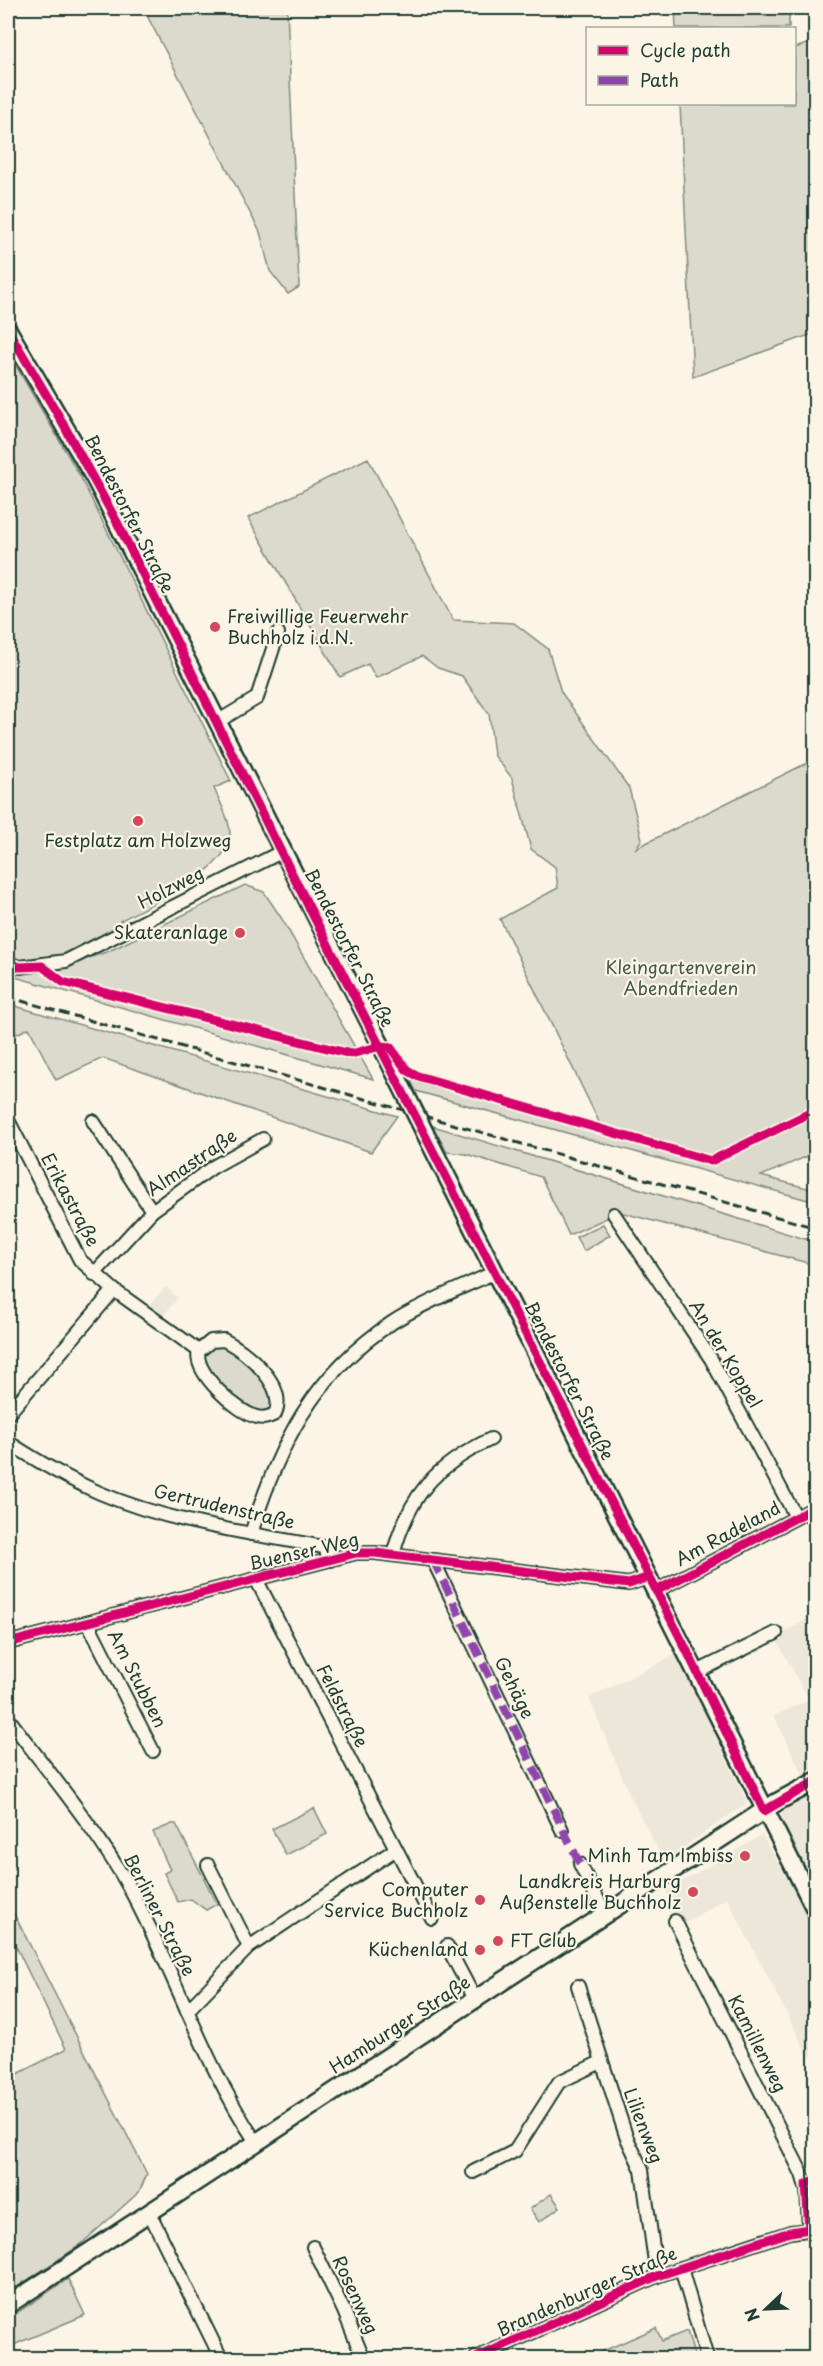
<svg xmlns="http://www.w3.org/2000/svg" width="823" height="2366" font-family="'Playpen Sans',sans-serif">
	<rect width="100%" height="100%" fill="#fcf5e5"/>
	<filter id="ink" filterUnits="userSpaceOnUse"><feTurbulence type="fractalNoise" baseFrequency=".0167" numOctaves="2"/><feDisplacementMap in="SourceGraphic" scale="12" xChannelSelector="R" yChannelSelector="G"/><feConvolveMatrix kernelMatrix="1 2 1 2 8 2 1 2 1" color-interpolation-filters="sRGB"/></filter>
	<g filter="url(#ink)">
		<!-- built -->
		<g fill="#ece7d8">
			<path d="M166,1287L178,1298L160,1320L149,1310L152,1307L150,1304Z"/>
			<path d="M815,1615V1771L804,1777L774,1716L809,1700L775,1637Z"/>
			<path d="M677,1654L747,1803L664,1861L631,1798L589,1698Z"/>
			<path d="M815,1793V1872L808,1876L780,1818L784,1811Z"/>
			<path d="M762,1835L815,1925V2054L809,2057L727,1898L683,1924L666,1891Z"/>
		</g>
		<!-- green -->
		<g fill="#dcdacc" stroke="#7e8c80" stroke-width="1.5">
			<path d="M143,8H287L299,287L288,294L270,271L260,232Z"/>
			<path d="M675,8H789V28H676Z"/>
			<path d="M815,41V333L693,377L680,104H794L795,48Z"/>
			<path d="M8,352L80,476L231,781L214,788C220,803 234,826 229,842C217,877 151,903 120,921L125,932L90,949L19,970L60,968L109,951L245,885L264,892L282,919L373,1079L8,975Z"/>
			<path d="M368,458L453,620L514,623L548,649L561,692L629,788L642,839L636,848L815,759V1153L761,1176L815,1190V1202L416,1091L395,1050L407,1070L418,1076L603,1130L500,919L558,888L555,867L531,849L512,778L494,755L489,714L462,676L438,668L422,656L376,678L368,664L340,677L248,518Z"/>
			<path d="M8,1004L397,1116L371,1152L103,1058L56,1080L29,1028L8,1038Z"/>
			<path d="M433,1126L815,1242V1265L620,1212L569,1235L541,1177L466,1154L447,1152Z"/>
			<path d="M603,1224L610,1235L584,1251L576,1237Z"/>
			<path d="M217,1340L261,1370L278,1408L264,1418L222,1394L199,1351Z"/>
			<path d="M314,1808L327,1834L286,1855L272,1829Z"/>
			<path d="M172,1824H176L217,1904L206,1910L191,1899L178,1902L164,1873L170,1870L153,1832Z"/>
			<path d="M8,1902L147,2174L139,2192L79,2246L8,2293V2079L66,2049L8,1930Z"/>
			<path d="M551,2194L560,2207L539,2222L530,2209Z"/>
			<path d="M68,2279L85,2315L11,2346L8,2336V2319Z"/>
			<path d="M656,2328L662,2341L687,2331L695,2358H587Z"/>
		</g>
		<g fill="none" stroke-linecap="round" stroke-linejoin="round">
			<defs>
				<g id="street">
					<path d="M217,722L257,698L278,633"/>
					<path d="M8,963L20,967L66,961L281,852"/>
					<path d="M8,1120L80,1260L114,1290L199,1351"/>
					<path d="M93,1121L152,1211"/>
					<path d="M614,1214L711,1359L796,1517"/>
					<path d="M94,1274L152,1211L213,1167L263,1139"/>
					<path d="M224,1340C247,1352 288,1386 275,1414C269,1417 264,1419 257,1417C238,1413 192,1372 199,1351L211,1341Z"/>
					<path d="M8,1414L114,1290"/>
					<path d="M8,1442C37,1461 68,1479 100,1493C170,1523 250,1533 324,1547L331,1560"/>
					<path d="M251,1534C278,1446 313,1374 393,1322C424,1302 462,1288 495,1272"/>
					<path d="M393,1555C409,1495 435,1466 491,1439"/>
					<path d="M433,1560L562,1830"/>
					<path d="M256,1579L432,1918"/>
					<path d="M656,1591L816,1507"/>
					<path d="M88,1623L153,1751"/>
					<path d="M8,1643L356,1553H375L629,1584L649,1577"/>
					<path d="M697,1672L776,1633"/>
					<path d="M8,1718C49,1773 96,1828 130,1889C175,1972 203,2063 256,2142"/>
					<path d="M580,1864L605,1914"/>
					<path d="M208,1865L249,1947"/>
					<path d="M675,1921L802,2174L807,2191L809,2229"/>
					<path d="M447,1946L475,1999"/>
					<path d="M578,1986L626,2136L642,2170L657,2276"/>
					<path d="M187,2011L249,1947L396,1849"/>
					<path d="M473,2172L515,2151L559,2082L601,2062"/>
					<path d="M149,2212L221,2358"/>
					<path d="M313,2247L344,2311L363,2358"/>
					<path d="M681,2268L707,2358"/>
					<path d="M476,2358L657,2276L790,2232L816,2229"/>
				</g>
				<g id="secondary">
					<path d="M8,330L94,477L394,1071"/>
					<path d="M425,1133L816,1911"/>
					<path d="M8,2305L777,1802L816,1781"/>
				</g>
			</defs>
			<!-- street casing -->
			<use href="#street" stroke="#1f3d34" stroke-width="16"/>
			<!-- secondary casing -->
			<use href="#secondary" stroke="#1f3d34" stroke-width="21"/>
			<!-- street -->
			<use href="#street" stroke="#fcf5e5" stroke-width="12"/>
			<!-- secondary -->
			<use href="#secondary" stroke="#fcf5e5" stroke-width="16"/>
			<!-- rail -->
			<path stroke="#1f3d34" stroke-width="3" stroke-dasharray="9 4.5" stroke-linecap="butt" d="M8,997L816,1228"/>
			<defs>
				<path id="secondary-bridge" d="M394,1071L425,1133"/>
			</defs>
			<!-- secondary-bridge casing -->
			<use href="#secondary-bridge" stroke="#1f3d34" stroke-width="21" stroke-linecap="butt"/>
			<!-- secondary-bridge -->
			<use href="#secondary-bridge" stroke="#fcf5e5" stroke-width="16"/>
			<!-- quiet -->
			<path stroke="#8e44ad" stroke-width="8" stroke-dasharray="15 8" stroke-linecap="butt" d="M433,1560L580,1864"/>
			<defs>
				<g id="cycleway">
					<path d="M8,330L57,413L118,524L281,852L688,1653L764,1811L816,1781"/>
					<path d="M8,963L20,967L42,966L63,982L351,1054L381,1046L390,1047L407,1070L418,1076L711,1161L816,1110"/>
					<path d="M656,1591L816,1507"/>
					<path d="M8,1643L356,1553H375L629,1584L649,1577"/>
					<path d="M476,2358L657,2276L790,2232L809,2229L806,2184L816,2181"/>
				</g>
			</defs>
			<!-- cycleway casing -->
			<use href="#cycleway" stroke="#fcf5e5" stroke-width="13"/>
			<!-- cycleway -->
			<use href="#cycleway" stroke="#d6006c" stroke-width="9"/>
		</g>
	</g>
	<!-- markers -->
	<g fill="#d1495b" stroke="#fcf5e5" stroke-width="2">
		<circle cx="215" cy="627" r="6"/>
		<circle cx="138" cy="821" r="6"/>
		<circle cx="240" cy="933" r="6"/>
		<circle cx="745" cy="1856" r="6"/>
		<circle cx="693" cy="1892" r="6"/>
		<circle cx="480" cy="1900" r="6"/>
		<circle cx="498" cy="1941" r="6"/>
		<circle cx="480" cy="1950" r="6"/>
	</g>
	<g text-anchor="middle" stroke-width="4.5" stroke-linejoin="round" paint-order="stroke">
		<!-- street labels -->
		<g font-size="18" fill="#1f3d34" stroke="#fcf5e5">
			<text transform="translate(129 514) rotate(63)" y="6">Bendestorfer Straße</text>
			<text transform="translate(171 888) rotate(-27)" y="6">Holzweg</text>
			<text transform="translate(349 948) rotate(63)" y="6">Bendestorfer Straße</text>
			<text transform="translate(192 1163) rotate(-34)" y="6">Almastraße</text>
			<text transform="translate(70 1200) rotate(62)" y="6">Erikastraße</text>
			<text transform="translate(725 1354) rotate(59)" y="6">An der Koppel</text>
			<text transform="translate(569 1381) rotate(63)" y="6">Bendestorfer Straße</text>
			<text transform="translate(224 1507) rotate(13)" y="6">Gertrudenstraße</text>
			<text transform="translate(728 1534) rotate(-28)" y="6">Am Radeland</text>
			<text transform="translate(304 1552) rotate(-13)" y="6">Buenser Weg</text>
			<text transform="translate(137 1679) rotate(63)" y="6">Am Stubben</text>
			<text transform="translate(514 1688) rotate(64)" y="6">Gehäge</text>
			<text transform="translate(342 1706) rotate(63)" y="6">Feldstraße</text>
			<text transform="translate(159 1915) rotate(63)" y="6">Berliner Straße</text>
			<text transform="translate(400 2025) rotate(-33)" y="6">Hamburger Straße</text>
			<text transform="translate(757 2044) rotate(63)" y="6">Kamillenweg</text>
			<text transform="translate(643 2126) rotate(69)" y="6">Lilienweg</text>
			<text transform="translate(587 2292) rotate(-24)" y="6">Brandenburger Straße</text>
			<text transform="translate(355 2295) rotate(65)" y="6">Rosenweg</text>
		</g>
		<!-- poi labels -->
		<g font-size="18" fill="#1f3d34" stroke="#fcf5e5" text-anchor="end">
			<text x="227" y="623" text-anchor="start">Freiwillige Feuerwehr<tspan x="227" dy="21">Buchholz i.d.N.</tspan></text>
			<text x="138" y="847" text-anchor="middle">Festplatz am Holzweg</text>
			<text x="228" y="939">Skateranlage</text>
			<text x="733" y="1862">Minh Tam Imbiss</text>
			<text x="681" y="1888">Landkreis Harburg<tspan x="681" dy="21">Außenstelle Buchholz</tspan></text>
			<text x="468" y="1896">Computer<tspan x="468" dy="21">Service Buchholz</tspan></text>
			<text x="510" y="1947" text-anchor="start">FT Club</text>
			<text x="468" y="1956">Küchenland</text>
		</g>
		<!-- park labels -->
		<g font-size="18" fill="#455c52" stroke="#fcf5e5">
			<text x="681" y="974">Kleingartenverein<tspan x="681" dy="21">Abendfrieden</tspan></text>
		</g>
	</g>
	<!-- margin -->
	<rect width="823" height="2366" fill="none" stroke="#fcf5e5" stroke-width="30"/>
	<rect x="15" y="15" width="793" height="2336" fill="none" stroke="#1f3d34" stroke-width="2" filter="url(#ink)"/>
	<!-- legend -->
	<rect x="586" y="27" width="210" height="78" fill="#fcf5e5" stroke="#a4ab9e" stroke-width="1.5"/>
	<rect x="598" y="46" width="30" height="9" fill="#d6006c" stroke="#a4ab9e" stroke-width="1.5"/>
	<text x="640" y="57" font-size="18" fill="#1f3d34">Cycle path</text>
	<rect x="598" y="76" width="30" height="9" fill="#8e44ad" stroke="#a4ab9e" stroke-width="1.5"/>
	<text x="640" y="87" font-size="18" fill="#1f3d34">Path</text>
	<!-- north arrow -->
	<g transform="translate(766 2309) rotate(247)" stroke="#fcf5e5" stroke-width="4.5" paint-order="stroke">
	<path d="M0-4.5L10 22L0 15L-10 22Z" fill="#1f3d34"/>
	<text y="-9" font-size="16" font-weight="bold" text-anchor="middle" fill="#1f3d34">N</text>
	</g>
</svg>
